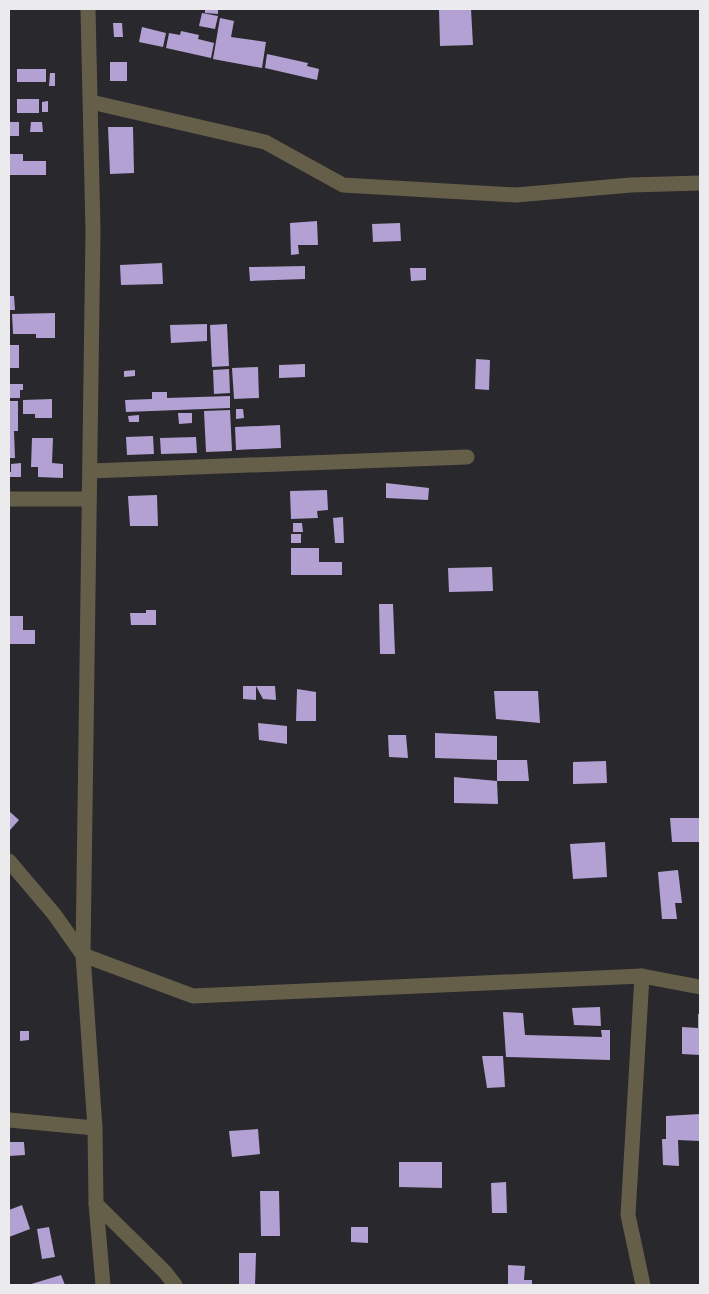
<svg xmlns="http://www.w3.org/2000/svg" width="709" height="1294" font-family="Rubik,sans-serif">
	<rect width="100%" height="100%" fill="#29282c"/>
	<!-- building -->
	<g fill="#b2a1d2">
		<path d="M205,9H218V14L205,13Z"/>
		<path d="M439,9H471L473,45L440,46Z"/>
		<path d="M202,13L218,16L215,29L199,26Z"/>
		<path d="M220,18L234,21L231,37L266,42L262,68L213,59Z"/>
		<path d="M113,23H122L123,37H114Z"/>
		<path d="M142,27L166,33L163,47L139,42Z"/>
		<path d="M181,31L199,35L198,39L214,43L211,58L166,48L169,33L180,35Z"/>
		<path d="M267,54L308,63L307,66L319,69L317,80L265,68Z"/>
		<rect x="110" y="62" width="17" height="19"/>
		<rect x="17" y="69" width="29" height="13"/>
		<path d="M50,73H55V86H49Z"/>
		<rect x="17" y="99" width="22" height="14"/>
		<path d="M48,101V112H42V102Z"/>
		<rect x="9" y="122" width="10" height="14"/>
		<path d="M31,122H42L43,132H30Z"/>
		<path d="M108,127H133L134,173L110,174Z"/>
		<path d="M9,154H23V161H46V175H9Z"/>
		<path d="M317,221L318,245H298L299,254L291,255L290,223Z"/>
		<path d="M400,223L401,241L373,242L372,224Z"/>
		<path d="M162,263L163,284L121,285L120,265Z"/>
		<path d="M305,266V279L250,281L249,267Z"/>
		<path d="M410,268H426V280L411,281Z"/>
		<path d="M9,296H14L15,310H9Z"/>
		<path d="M55,313V338H36V334H13L12,314Z"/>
		<path d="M207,324V341L171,343L170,325Z"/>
		<path d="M227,324L229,366L212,367L210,325Z"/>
		<rect x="9" y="345" width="10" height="23"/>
		<path d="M476,359L490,360L489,390L475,389Z"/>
		<path d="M305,364V377L279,378V365Z"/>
		<path d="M258,367L259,398L234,399L232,368Z"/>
		<path d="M229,369L230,393L214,394L213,370Z"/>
		<path d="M135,370V376L124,377V371Z"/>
		<path d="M9,384H23V390H20V398H9Z"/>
		<path d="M152,392H167V398L230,396V408L126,412L125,400L152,399Z"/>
		<path d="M52,399V418H35V414H23V400Z"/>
		<path d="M9,401H18V431H14L15,458H9Z"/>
		<path d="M236,409H243L244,418L236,419Z"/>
		<path d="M230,410L232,451L206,452L204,411Z"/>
		<path d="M178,413H192V423L179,424Z"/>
		<path d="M139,415V422H129L128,416Z"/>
		<path d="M280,425L281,448L236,450L235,427Z"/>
		<path d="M153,436L154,454L127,455L126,437Z"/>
		<path d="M196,437L197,453L161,454L160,438Z"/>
		<path d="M32,438H53L52,463L63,464V478L38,477V467H31Z"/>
		<path d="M21,463V477H9V472H11V464Z"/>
		<path d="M386,483L429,488L428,500L386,498Z"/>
		<path d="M327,490L328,510L317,511L318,518L291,519L290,491Z"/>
		<path d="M157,495L158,526H130L128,496Z"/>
		<path d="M343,517L344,543H335L333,518Z"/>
		<path d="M293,523H302L303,532H293Z"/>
		<rect x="291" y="534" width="10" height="9"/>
		<path d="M291,548H319V562H342V575H291Z"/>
		<path d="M492,567L493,591L449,592L448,568Z"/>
		<path d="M379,604H393L395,654H380Z"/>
		<path d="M146,610H156V625H131L130,613H146Z"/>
		<path d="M9,616H23V630H35V644H9Z"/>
		<path d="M243,686H256V700L243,699Z"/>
		<path d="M256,686H275L276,700L263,699Z"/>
		<path d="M297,689L316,692V721H296Z"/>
		<path d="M494,691H538L540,723L496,719Z"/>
		<path d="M258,723L287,726V744L259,740Z"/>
		<path d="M435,733L497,736V760L435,758Z"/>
		<path d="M388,735H406L408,758L389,757Z"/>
		<path d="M497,760H527L529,781H497Z"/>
		<path d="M606,761L607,783L573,784V762Z"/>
		<path d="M454,777L497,781L498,804L454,803Z"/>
		<path d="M10,812L19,820L10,830L9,829Z"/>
		<path d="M670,818H700V842H672Z"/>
		<path d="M605,842L607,877L573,879L570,844Z"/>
		<path d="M678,870L682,903H675L677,919H662L658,872Z"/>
		<path d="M600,1007L601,1026L574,1025L572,1008Z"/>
		<path d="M503,1012L523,1013L525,1035L602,1037L601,1030H610V1060L506,1057Z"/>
		<path d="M698,1014H700V1055L682,1054V1027L698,1028Z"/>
		<path d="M20,1031H29V1040L20,1041Z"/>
		<path d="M482,1056H503L505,1087L487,1088Z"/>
		<path d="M700,1114V1141L678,1140L679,1166L663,1165L662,1139H666V1116Z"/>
		<path d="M258,1129L260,1154L232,1157L229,1131Z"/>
		<path d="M9,1142H24L25,1155L9,1156Z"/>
		<path d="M399,1162H442V1188L399,1187Z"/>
		<path d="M506,1182L507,1213H492L491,1183Z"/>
		<path d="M260,1191H279L280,1236H261Z"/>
		<path d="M22,1205L30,1229L9,1237V1210Z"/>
		<path d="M49,1227L55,1257L42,1259L37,1229Z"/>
		<path d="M351,1227H368V1243L351,1242Z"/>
		<path d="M239,1253H256L255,1285H239Z"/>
		<path d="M508,1265L525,1266L524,1280H532V1285H508Z"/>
		<path d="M61,1275L65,1285H28Z"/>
	</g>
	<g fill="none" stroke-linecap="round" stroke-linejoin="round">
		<!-- street -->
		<g stroke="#655e49" stroke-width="15">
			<path d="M88,9L93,231L83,955L193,996L642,976L700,987"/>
			<path d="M91,102L265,142L343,185L516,195L631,185L700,183"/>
			<path d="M90,471L467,457"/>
			<path d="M9,499H89"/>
			<path d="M9,861L54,914L83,955L95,1128L96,1204L103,1285"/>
			<path d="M642,976L628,1215L643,1285"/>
			<path d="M9,1120L95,1128"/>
			<path d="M96,1204L165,1272L175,1285"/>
		</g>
	</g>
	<!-- border -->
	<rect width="709" height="1294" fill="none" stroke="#ebeaed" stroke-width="20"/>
</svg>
